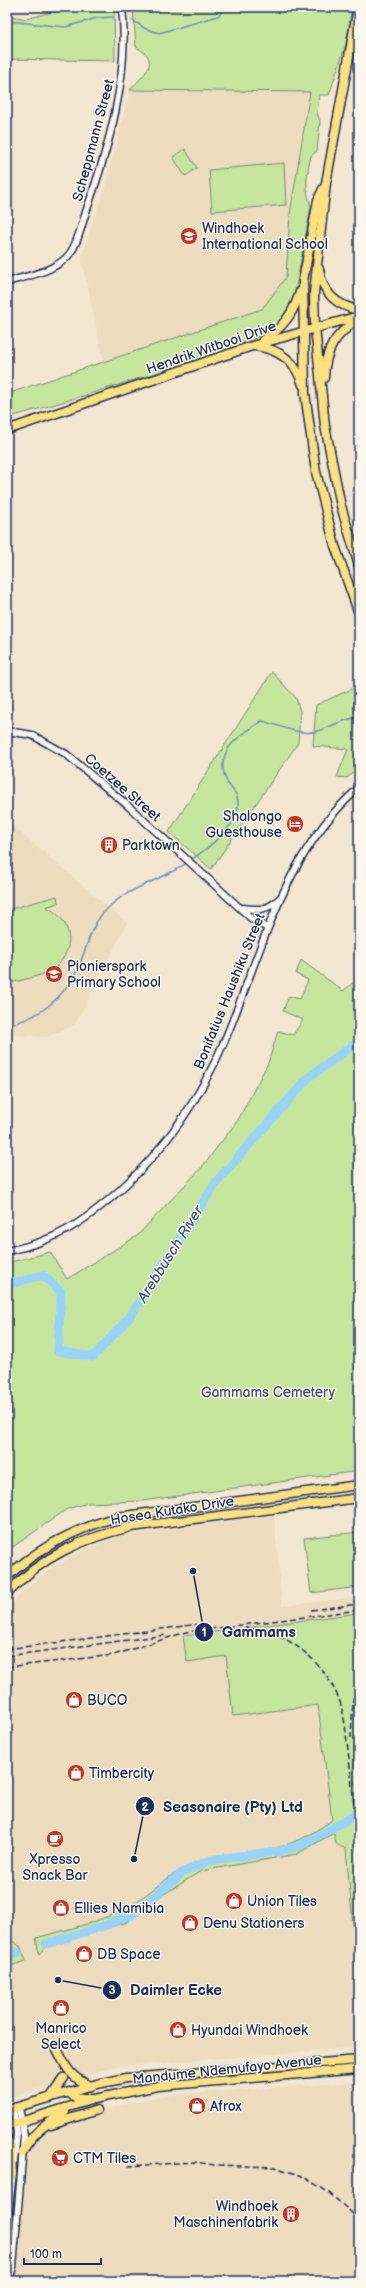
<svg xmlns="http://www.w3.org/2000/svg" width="366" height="2288" font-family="'Balsamiq Sans',sans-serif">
	<rect width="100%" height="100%" fill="#f3e7d1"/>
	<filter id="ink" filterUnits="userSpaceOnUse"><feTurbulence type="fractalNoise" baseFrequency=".025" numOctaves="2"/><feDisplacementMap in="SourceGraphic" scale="8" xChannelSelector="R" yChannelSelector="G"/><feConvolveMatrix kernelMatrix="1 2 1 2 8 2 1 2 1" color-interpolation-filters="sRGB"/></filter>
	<g filter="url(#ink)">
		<!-- built -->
		<g fill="#eddcbe">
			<path d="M130,90L310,91L290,214L286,277L262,309L104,361L81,258L105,188Z"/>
			<path d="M7,821L127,923L75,1025L46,1037L7,1034Z"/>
			<path d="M274,1515L282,1606L359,1597V2047L113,2067L7,2098V1967L26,1961L12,1941L7,1943V1609L36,1578L51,1568L82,1551L118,1536Z"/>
			<path d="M359,2082V2281H7V2146L8,2169L24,2170L28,2145L41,2131L129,2103L170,2095Z"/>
		</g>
		<!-- green -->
		<g fill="#c7e69d" stroke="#718a7e">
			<path d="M71,7H114L115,61L7,59V15L26,19Z"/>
			<path d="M133,7H352L346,44L329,95H319L317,113L320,121L317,151L311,156C307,173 304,189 311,206L294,298C289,312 281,322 269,330C249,344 213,354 190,362C129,382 68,401 7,418V394L262,309L286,277L290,214L310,92L130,90C143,75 163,61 136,47Z"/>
			<path d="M185,149L197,168L185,176L173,157Z"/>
			<path d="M284,163L286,205L212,211L209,170Z"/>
			<path d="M272,672L296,698L300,711L298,743L211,869L169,832Z"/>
			<path d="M354,688L359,689V768L347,778L337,777L348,749L313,746L316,705Z"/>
			<path d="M57,896L58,903L46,907C67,916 76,940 62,960C59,964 56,968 51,971C38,977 21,980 7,984V910Z"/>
			<path d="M301,960L343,991L359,978V1471L142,1501L88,1503L67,1509L7,1551V1263L50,1252L67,1279L137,1236L202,1167L238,1120L268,1063L278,1031L293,1035L303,1020L283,1011L289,996L300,999L308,980L296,974Z"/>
			<path d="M359,1532V1587L311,1593L304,1538Z"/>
			<path d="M359,1613V1694L353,1775L354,1783L359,1787V1990L346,1849L336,1844L334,1833L297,1854L201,1871L161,1896L127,1922L46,1947L39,1954L36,1938C68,1929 103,1922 131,1905C152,1892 169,1874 192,1864C215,1852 241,1854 266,1850C292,1845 311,1835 332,1820L318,1705L233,1716L226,1656L187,1662L183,1636Z"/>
			<path d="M12,1941L20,1946L26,1961L7,1967V1943Z"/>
		</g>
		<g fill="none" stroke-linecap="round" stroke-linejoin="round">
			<!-- stream -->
			<g stroke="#6691bb" stroke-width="1.5">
				<path d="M132,20L146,29L159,33L218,16L227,7"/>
				<path d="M7,21L66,27L97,18L113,17"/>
				<path d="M191,860C208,848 245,822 237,797C236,792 229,787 227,782C213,752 238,736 262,721C279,725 303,738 321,730C334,725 344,719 359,717"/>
				<path d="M7,1025C38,1019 64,998 78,968C88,947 89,926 107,909C129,886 162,881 188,862"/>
			</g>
			<!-- river -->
			<g stroke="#98d3f9" stroke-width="9">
				<path d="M7,1285L43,1275L61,1292L58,1351L93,1357L129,1318L217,1181L309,1077L359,1041"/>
				<path d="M46,1944L98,1928L133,1914L182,1873L210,1860L279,1851L302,1845L359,1813"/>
				<path d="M7,1956L18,1953"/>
			</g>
			<defs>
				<g id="minor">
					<path d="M7,282C27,276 53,272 68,256C77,246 81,227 85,215C108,149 130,77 122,7"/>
					<path d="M7,731L32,735L66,754L126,804L252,919L267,928"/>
					<path d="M242,908C258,910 268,911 280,898"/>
					<path d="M7,1251C55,1242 84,1222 120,1190C166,1148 200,1099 224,1042C262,953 283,853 359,788"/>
					<path d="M13,2108L17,2133L14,2161"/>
					<path d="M7,2226L13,2172"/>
					<path d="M9,2281L13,2267L24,2136L19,2107"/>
				</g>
				<g id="major">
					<path d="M358,7L326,183L314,293L315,327L325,426L341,506L359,566"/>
					<path d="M323,189L318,200L303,281L305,393L316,472L335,546L359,614"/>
					<path d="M319,269C322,292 336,306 359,310"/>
					<path d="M263,340C283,328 293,314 300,292"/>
					<path d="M255,346C279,349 296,361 303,385"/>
					<path d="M324,378C325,350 335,334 359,319"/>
					<path d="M7,430L252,346L359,316"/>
					<path d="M7,1577C39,1547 75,1529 117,1517L359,1485"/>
					<path d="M7,1594C40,1557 83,1538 131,1527L359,1498"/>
					<path d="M56,2047C66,2067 69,2077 91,2086"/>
					<path d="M69,2093L75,2097L91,2099"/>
					<path d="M50,2098L64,2078"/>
					<path d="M7,2110L97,2084L127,2078L359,2060"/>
					<path d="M51,2125L97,2110"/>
					<path d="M7,2126L94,2099L158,2086L359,2069"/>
					<path d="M7,2138L11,2147L12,2175"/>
					<path d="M22,2153C31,2133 48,2123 65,2112"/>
				</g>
			</defs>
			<!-- minor casing -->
			<use href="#minor" stroke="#1b2f5e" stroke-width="9"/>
			<!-- major casing -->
			<use href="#major" stroke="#1b2f5e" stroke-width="11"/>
			<!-- minor -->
			<use href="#minor" stroke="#fbf7ec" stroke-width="6"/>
			<!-- major -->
			<use href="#major" stroke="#fde080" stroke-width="8"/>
			<!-- rail -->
			<g stroke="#1b2f5e" stroke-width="1.5" stroke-dasharray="6 3" stroke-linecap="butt">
				<path d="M311,1610L359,1604"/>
				<path d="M244,1628C288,1630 325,1662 340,1702C345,1717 346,1735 348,1750C352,1784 355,1817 359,1850"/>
				<path d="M7,1649L200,1624"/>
				<path d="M7,1656L166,1635"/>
				<path d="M7,1667L114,1655L186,1632L359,1610"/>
				<path d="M351,1738L353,1700L359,1677"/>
				<path d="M357,1845L359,1870"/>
				<path d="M128,2166L196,2162L214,2165L275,2167L302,2176L328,2192L352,2213L359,2224"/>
			</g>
		</g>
	</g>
	<!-- icons -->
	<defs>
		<symbol id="school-disc" viewBox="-11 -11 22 22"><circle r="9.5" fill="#c8321e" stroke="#fbf7ec"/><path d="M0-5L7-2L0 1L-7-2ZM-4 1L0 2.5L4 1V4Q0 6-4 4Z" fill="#fff"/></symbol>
		<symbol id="hotel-disc" viewBox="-11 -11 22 22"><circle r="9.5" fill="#c8321e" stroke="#fbf7ec"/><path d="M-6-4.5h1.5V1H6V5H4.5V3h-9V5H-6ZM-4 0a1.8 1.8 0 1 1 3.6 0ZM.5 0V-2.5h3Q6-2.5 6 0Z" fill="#fff"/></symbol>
		<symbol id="building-disc" viewBox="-11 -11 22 22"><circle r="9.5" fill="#c8321e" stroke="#fbf7ec"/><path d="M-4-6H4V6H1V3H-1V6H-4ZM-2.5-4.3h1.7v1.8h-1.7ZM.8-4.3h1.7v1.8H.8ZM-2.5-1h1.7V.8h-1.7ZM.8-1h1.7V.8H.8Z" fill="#fff"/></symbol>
		<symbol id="shop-disc" viewBox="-11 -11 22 22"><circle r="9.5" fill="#c8321e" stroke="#fbf7ec"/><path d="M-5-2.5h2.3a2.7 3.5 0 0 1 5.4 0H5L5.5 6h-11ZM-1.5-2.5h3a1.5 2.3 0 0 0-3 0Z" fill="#fff"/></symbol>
		<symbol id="cafe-disc" viewBox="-11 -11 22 22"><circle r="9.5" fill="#c8321e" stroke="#fbf7ec"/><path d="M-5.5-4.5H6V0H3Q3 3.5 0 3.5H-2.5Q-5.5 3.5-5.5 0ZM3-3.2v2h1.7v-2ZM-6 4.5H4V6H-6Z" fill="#fff"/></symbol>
		<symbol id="supermarket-disc" viewBox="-11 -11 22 22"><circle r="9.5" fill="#c8321e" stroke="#fbf7ec"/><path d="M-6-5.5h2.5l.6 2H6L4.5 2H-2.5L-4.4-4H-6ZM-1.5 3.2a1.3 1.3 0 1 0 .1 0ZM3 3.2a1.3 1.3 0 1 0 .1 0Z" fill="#fff"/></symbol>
	</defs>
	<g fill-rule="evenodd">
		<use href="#school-disc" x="179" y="226" width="20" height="20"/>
		<use href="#hotel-disc" x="285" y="814" width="20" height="20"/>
		<use href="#building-disc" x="99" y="835" width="20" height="20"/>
		<use href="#school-disc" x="44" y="964" width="20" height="20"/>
		<use href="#shop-disc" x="64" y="1690" width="20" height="20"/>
		<use href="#shop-disc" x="66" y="1763" width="20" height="20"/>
		<use href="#cafe-disc" x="45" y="1829" width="20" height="20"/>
		<use href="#shop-disc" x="224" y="1891" width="20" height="20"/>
		<use href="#shop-disc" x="51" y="1898" width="20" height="20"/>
		<use href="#shop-disc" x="180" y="1913" width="20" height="20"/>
		<use href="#shop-disc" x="74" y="1944" width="20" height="20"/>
		<use href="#shop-disc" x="51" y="1998" width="20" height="20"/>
		<use href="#shop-disc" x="168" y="2020" width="20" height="20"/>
		<use href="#shop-disc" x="187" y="2096" width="20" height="20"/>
		<use href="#supermarket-disc" x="50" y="2148" width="20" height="20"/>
		<use href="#building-disc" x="281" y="2204" width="20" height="20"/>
	</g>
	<g text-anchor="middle" stroke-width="3" stroke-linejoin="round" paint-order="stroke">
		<!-- street labels -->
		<g font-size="14" fill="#1b2f5e" stroke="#fbf7ec">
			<text transform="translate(93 140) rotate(-75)" y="5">Scheppmann Street</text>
			<text transform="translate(211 347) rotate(-19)" y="5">Hendrik Witbooi Drive</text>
			<text transform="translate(123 787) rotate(41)" y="5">Coetzee Street</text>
			<text transform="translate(229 991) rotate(-68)" y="5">Bonifatius Haushiku Street</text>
			<text transform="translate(172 1510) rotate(-9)" y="5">Hosea Kutako Drive</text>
			<text transform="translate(227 2069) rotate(-6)" y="5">Mandume Ndemufayo Avenue</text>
		</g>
		<!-- poi labels -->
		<g font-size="14" fill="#1b2f5e" stroke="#fbf7ec" text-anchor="start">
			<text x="202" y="233">Windhoek<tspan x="202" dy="16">International School</tspan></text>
			<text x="282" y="821" text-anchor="end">Shalongo<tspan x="282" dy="16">Guesthouse</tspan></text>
			<text x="122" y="850">Parktown</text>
			<text x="67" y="971">Pionierspark<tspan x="67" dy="16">Primary School</tspan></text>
			<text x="87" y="1705">BUCO</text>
			<text x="89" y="1778">Timbercity</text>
			<text x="55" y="1864" text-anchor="middle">Xpresso<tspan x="55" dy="16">Snack Bar</tspan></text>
			<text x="247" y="1906">Union Tiles</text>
			<text x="74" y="1913">Ellies Namibia</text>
			<text x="203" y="1928">Denu Stationers</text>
			<text x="97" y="1959">DB Space</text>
			<text x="61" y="2033" text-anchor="middle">Manrico<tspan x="61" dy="16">Select</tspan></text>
			<text x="191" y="2035">Hyundai Windhoek</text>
			<text x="210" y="2111">Afrox</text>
			<text x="73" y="2163">CTM Tiles</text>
			<text x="278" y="2211" text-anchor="end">Windhoek<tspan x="278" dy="16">Maschinenfabrik</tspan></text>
		</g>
		<!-- park labels -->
		<g font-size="14" fill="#3d546b" stroke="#fbf7ec">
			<text x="268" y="1397">Gammams Cemetery</text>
		</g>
		<!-- water labels -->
		<g font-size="15" font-style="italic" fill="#3a5885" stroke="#fbf7ec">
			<text transform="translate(170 1254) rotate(-58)" y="5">Arebbusch River</text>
		</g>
	</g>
	<!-- callouts -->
	<path fill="none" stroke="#1b2f5e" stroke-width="1.5" d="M193 1571L204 1632M134 1859L145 1806M58 1980L112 1990"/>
	<g fill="#1b2f5e" stroke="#fbf7ec" stroke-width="1.5">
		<circle cx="193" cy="1571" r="4"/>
		<circle cx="134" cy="1859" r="4"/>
		<circle cx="58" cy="1980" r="4"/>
		<circle cx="204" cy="1632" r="10"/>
		<circle cx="145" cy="1806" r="10"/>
		<circle cx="112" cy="1990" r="10"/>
	</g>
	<g font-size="12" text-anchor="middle" font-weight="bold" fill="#fff">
		<text x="204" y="1636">1</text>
		<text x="145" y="1811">2</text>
		<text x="112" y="1994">3</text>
	</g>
	<g font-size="15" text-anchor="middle" font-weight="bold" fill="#1b2f5e" stroke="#fbf7ec" stroke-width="3" stroke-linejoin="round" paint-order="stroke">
		<text x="259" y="1637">Gammams</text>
		<text x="233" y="1812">Seasonaire (Pty) Ltd</text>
		<text x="176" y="1995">Daimler Ecke</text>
	</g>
	<!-- margin -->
	<rect width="366" height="2288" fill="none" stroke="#fbf7ec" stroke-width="24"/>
	<rect x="12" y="12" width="342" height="2264" fill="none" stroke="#1b2f5e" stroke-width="1.5" filter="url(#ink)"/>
	<!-- scale -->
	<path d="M24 2258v6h77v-6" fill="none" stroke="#1b2f5e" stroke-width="2"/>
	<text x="30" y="2258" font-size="12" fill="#1b2f5e" stroke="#fbf7ec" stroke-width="3" paint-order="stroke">100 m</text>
</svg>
